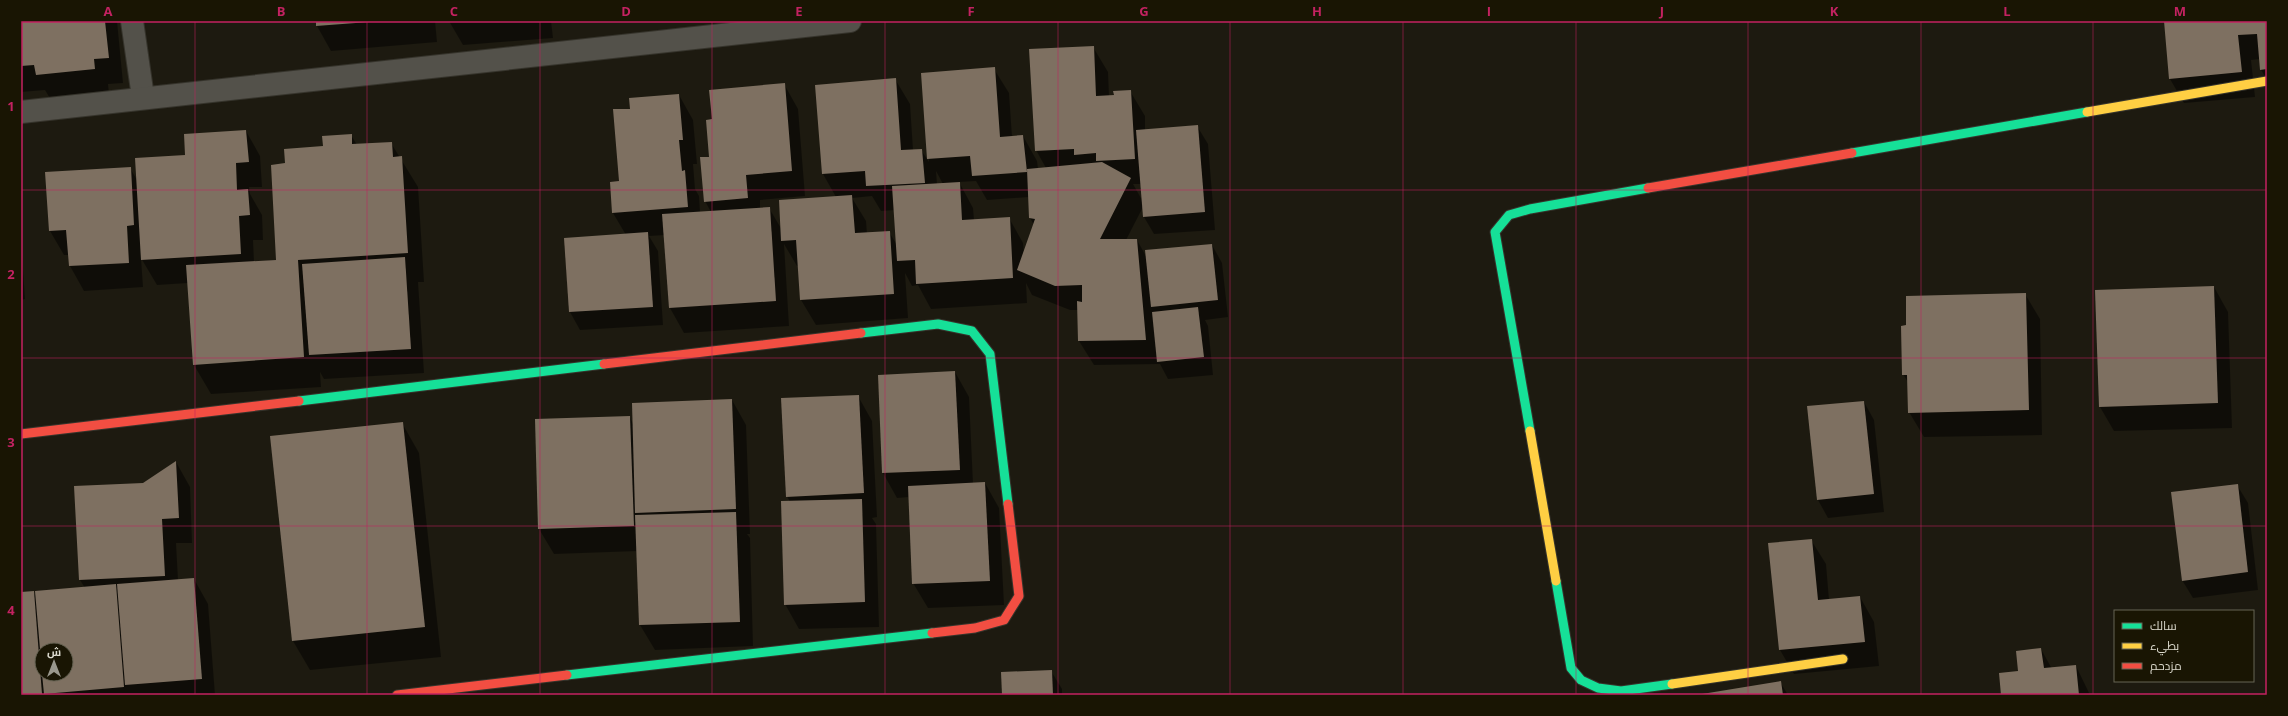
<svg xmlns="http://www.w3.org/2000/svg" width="2288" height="716" font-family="'Open Sans',Cairo,sans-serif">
	<rect width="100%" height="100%" fill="#1d1a10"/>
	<!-- shadow -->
	<g fill="#0007" fill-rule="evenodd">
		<path d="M21,21H117L123,83L108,84L109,94L51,100L45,90L21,92Z"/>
		<path d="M317,21H435L437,42L331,51L317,26Z"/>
		<path d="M449,21H551L553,38L463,45Z"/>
		<path d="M2165,21H2267V79L2261,70L2260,59L2251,60L2255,97L2184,103L2170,79Z"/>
		<path d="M1093,47L1108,72L1109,96L1130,91L1145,116V131L1197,126L1208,144L1215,230L1154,234L1144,217L1143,207L1126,240H1137L1147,258L1212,245L1222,263L1228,317L1205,320L1208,326L1213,375L1168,379L1160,364L1094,365L1079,341L1078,310H1070L1032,295L1026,283L1027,303L931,309L918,285L912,286L905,273L908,318L816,325L801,300L799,265L797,266L784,244L789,326L684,333L670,308L665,235L649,236L658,251L663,325L580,330L570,312L565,239L626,235L613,213L620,182L631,110L679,95L693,120L697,164H693L695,189L699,196L700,212H711L705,201L713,120L784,84L798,109L805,196L760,200V208H769L782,230L836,197L823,174L816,86L895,79L910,104L913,150H921L929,162L922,74L994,69L1009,93L1012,137L1023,136L1037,161L1038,169L1046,168L1036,150ZM936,171L943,184H937ZM976,181L987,200L1029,197L1030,218L1034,225L1024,254L1023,243L1009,218L974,220L973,208L959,182ZM1133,184H1141L1142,200ZM872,196L881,211L895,210L897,245L889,232L867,234L866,221L852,198Z"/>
		<path d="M246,131L260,156L262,187H249L250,194L262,215L263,240H253L254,262L278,260L286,164L351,135L357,145L391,143L418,187L424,282H418L424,373L324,379L320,372L321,387L211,394L194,365L188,283L157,285L141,258L143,287L84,291L70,266L69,255H64L50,231L130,168L137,180L186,156Z"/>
		<path d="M21,241L25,299L21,300Z"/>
		<path d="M2214,287L2228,312L2232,428L2114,431L2100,407Z"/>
		<path d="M2025,294L2040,319L2042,435L1924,437L1909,412V384L1903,374Z"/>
		<path d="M955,372L969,397L973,484L985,483L999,508L1004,605L928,608L913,583L909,497L897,498L883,473Z"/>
		<path d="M858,396L872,421L877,517L872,518L876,524L879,627L799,629L785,604L790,502L787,496Z"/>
		<path d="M732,400L746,425L750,534H747L750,538L753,646L655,650L640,625L638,551L554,554L539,529L630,417L633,424Z"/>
		<path d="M1864,402L1874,420L1884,512L1828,518L1818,500L1809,407Z"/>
		<path d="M402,423L419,453L441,657L310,670L293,641Z"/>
		<path d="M176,462L190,487L192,543H176L178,580L194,579L208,604L215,695H21V593L33,592L37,597L85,588L80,580L143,484ZM42,650H66V674H42Z"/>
		<path d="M2237,485L2248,503L2258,590L2193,598L2182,580Z"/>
		<path d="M1811,540L1826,564L1829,600L1860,597L1874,622L1879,666L1794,674L1780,650Z"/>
		<path d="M2041,649L2052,669L2076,666L2090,695H2002L2019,672Z"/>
		<path d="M1051,671L1062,689V695H1003Z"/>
		<path d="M1780,682L1788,695H1703Z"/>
	</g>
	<!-- building -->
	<g fill="#7e7061">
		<path d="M21,21H105L109,58L94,59L95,69L36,75L34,65L21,66Z"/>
		<path d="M316,21H369V22L316,26Z"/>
		<path d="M2164,21H2267V69L2260,70L2257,34L2238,35L2242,72L2169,79Z"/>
		<path d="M1094,46L1096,96L1114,95L1113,91L1131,90L1135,159L1096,161V153L1074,155V149L1035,151L1029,49Z"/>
		<path d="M995,67L1000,137L1023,135L1027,172L972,176L970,156L927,159L921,73Z"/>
		<path d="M896,78L901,150L922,149L925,183L866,186L865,171L822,174L815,85Z"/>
		<path d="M785,83L792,171L746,175L748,198L704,202L700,157H709L706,120L712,119L709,90Z"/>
		<path d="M679,94L683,140H679L682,171L685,170L688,207L612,213L610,182L619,181L613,109H630L629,98Z"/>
		<path d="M1198,125L1205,212L1143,217L1136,130Z"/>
		<path d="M246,130L249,162L236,163L237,190L248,189L250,215L239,216L241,254L141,260L135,158L185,155L184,134Z"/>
		<path d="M352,134V144L392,142L393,157L402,156L408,253L298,260L304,357L193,365L186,265L276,260L271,165L285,163L284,149L323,146L322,136Z"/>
		<path d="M1102,162L1131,178L1100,239H1137L1146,340L1078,341L1077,301L1082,302V285L1055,286L1017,270L1035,219L1029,218L1027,169Z"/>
		<path d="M131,167L134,225L127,226L129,263L69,266L66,230L49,231L45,172Z"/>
		<path d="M960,182L962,220L1010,217L1013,278L916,284L915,260L897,261L892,186Z"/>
		<path d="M852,195L855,233L890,231L894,294L800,300L796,240L781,241L779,200Z"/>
		<path d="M770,207L776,301L669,308L662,214Z"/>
		<path d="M648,232L653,307L569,312L564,238Z"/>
		<path d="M1212,244L1218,300L1151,307L1145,250Z"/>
		<path d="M405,257L411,349L309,355L302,264Z"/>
		<path d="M2214,286L2218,403L2099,407L2095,290Z"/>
		<path d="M2026,293L2029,410L1908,413L1907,375H1902L1901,326L1906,325V296Z"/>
		<path d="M1198,307L1204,357L1157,362L1152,312Z"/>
		<path d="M955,371L960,470L882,473L878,375Z"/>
		<path d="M859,395L864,493L786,497L781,398Z"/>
		<path d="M732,399L736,509L635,513L632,403Z"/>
		<path d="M1864,401L1874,494L1817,500L1807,406Z"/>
		<path d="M630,416L634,526L538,529L535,419Z"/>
		<path d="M403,422L425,627L292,641L270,436Z"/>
		<path d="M176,461L179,518L162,519L165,576L79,580L74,486L143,483Z"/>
		<path d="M985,482L990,581L912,584L908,486Z"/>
		<path d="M2238,484L2248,572L2182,581L2171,492Z"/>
		<path d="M862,499L865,602L784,605L781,501Z"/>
		<path d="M736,512L740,622L639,625L635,515Z"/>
		<path d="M1812,539L1818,600L1860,596L1865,642L1779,650L1768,543Z"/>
		<path d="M194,578L202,679L125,685L117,584Z"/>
		<path d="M116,584L124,687L44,694L42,674H66V650H42L41,661L35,591Z"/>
		<path d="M34,591L42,694L21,695V592Z"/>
		<path d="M2041,648L2044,668L2076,665L2079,695H2001L1999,673L2018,671L2016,651Z"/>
		<path d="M1052,670L1053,695H1002L1001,672Z"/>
		<path d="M1781,681L1783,695H1702V694Z"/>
	</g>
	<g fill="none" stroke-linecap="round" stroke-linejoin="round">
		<defs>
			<g id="street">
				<path d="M132,21L143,97"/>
				<path d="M21,112L850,21"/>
			</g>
			<g id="fast">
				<path d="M1852,153L2087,112"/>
				<path d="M861,333L938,324L972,331L990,354L1008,504"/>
				<path d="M299,401L604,364"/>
				<path d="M1530,431L1495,232L1509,215L1530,209L1648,188"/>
				<path d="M1556,581L1571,668L1581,680L1598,688L1621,691L1672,684"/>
				<path d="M567,675L932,633"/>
			</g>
			<g id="slow">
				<path d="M2087,112L2267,81"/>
				<path d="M1530,431L1556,581"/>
				<path d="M1672,684L1843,659"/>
			</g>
			<g id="jam">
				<path d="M1648,188L1852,153"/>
				<path d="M604,364L861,333"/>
				<path d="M21,434L299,401"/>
				<path d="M932,633L975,628L1004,620L1019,596L1008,504"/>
				<path d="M397,695L567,675"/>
			</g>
		</defs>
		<!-- street casing -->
		<use href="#street" stroke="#36342c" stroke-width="24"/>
		<!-- fast casing -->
		<use href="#fast" stroke="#36342c" stroke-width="11"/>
		<!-- slow casing -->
		<use href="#slow" stroke="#36342c" stroke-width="11"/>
		<!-- jam casing -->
		<use href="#jam" stroke="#36342c" stroke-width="11"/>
		<!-- street -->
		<use href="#street" stroke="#53514a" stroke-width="22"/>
		<!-- fast -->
		<use href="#fast" stroke="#16e098" stroke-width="9"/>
		<!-- slow -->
		<use href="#slow" stroke="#ffcf43" stroke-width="9"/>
		<!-- jam -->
		<use href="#jam" stroke="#f24e42" stroke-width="9"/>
	</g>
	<!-- grid -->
	<path fill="none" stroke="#c32261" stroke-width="1" stroke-opacity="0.55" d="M195,21V695M367,21V695M540,21V695M712,21V695M885,21V695M1058,21V695M1230,21V695M1403,21V695M1576,21V695M1748,21V695M1921,21V695M2093,21V695M21,190H2267M21,358H2267M21,526H2267"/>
	<!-- border -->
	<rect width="2288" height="716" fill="none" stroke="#191503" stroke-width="44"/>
	<!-- legend -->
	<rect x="2114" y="610" width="140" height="72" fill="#191503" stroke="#676454"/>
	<rect x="2122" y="623" width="20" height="6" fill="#16e098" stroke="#676454"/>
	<text x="2150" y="630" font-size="12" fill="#dcdace">سالك</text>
	<rect x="2122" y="643" width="20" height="6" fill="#ffcf43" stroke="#676454"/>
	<text x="2150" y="650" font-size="12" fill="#dcdace">بطيء</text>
	<rect x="2122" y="663" width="20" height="6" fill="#f24e42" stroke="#676454"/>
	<text x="2150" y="670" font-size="12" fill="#dcdace">مزدحم</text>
	<!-- north arrow -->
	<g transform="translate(54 662)"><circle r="19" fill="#191503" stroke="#676454"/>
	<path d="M0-3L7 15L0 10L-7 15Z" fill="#99978c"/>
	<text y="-6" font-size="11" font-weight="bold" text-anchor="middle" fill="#dcdace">ش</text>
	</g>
	<rect x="22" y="22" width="2244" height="672" fill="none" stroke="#c32261" stroke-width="1.5"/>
	<g font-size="13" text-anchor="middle" font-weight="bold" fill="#c32261">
		<text x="108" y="16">A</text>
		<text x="281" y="16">B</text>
		<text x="454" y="16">C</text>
		<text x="626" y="16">D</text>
		<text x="799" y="16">E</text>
		<text x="971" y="16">F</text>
		<text x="1144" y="16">G</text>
		<text x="1317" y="16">H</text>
		<text x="1489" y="16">I</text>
		<text x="1662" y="16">J</text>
		<text x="1834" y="16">K</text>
		<text x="2007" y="16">L</text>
		<text x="2180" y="16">M</text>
		<text x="11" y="111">1</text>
		<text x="11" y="279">2</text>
		<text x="11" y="447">3</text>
		<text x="11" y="615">4</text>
	</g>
</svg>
